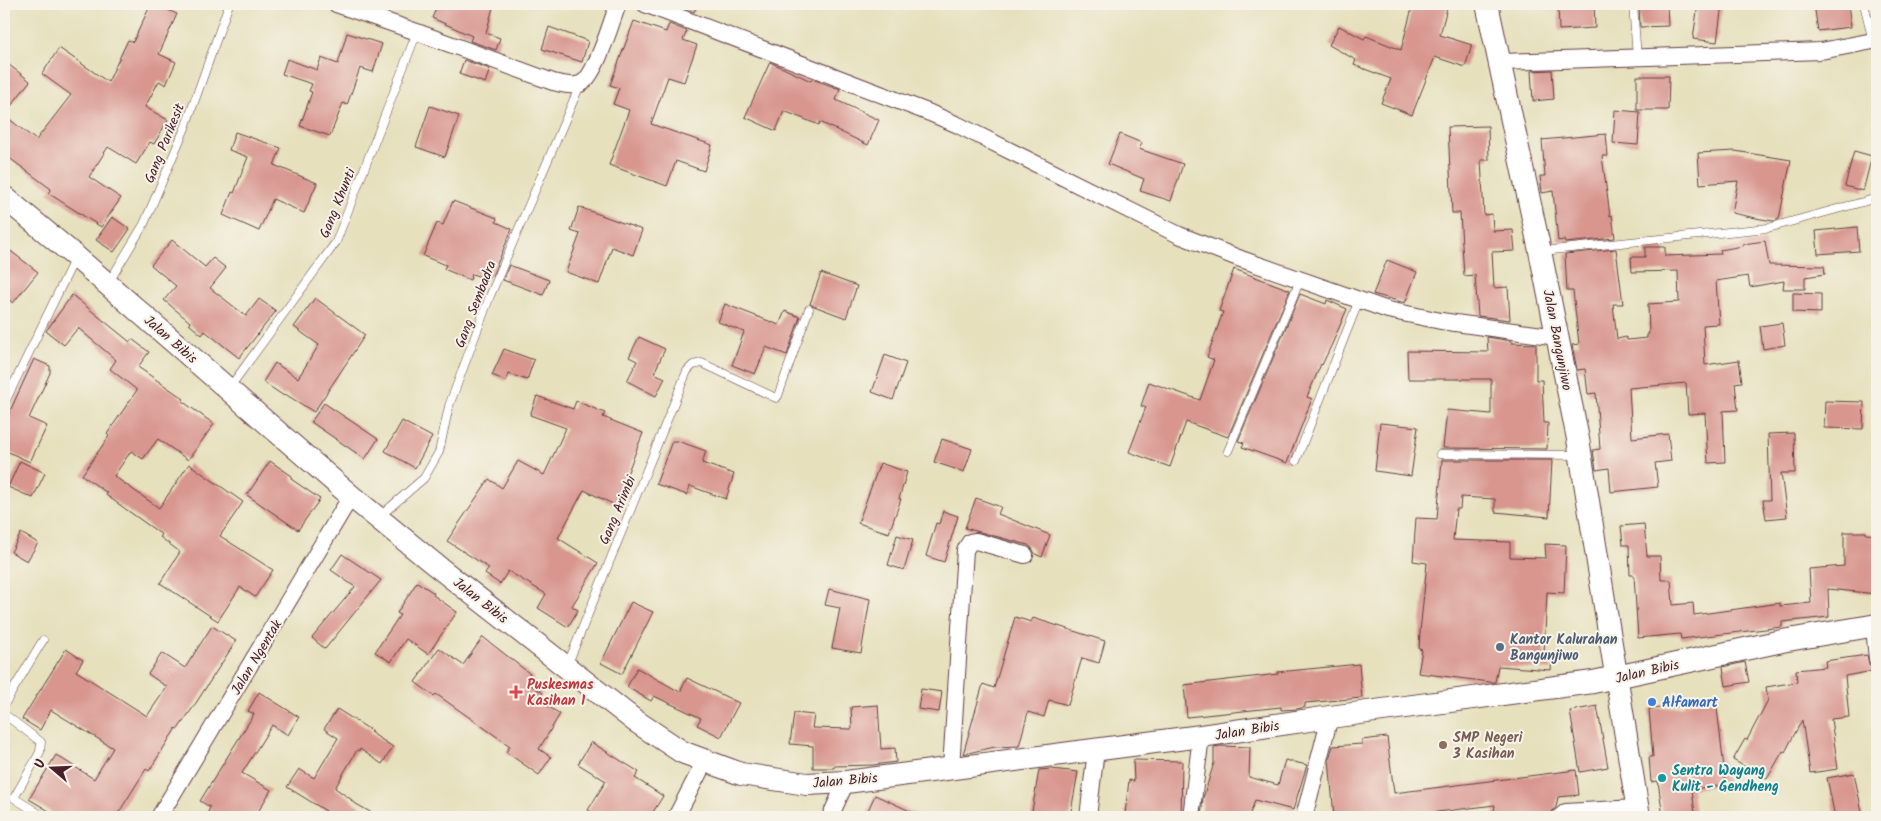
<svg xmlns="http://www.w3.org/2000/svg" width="1881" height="821" font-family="Kalam,sans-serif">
	<rect width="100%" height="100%" fill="#f7f3e8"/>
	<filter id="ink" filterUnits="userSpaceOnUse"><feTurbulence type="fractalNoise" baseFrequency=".02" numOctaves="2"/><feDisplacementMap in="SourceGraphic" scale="10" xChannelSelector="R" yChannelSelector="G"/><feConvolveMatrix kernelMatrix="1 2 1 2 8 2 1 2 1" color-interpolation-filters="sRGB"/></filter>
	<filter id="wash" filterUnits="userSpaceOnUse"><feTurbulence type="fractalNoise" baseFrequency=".0096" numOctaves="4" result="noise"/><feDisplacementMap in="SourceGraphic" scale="20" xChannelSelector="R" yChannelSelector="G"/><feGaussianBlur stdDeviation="1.12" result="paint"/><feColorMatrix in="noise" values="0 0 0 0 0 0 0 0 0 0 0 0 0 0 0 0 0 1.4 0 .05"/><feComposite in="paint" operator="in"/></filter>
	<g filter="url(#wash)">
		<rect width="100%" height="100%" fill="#e6e0bd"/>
		<g id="blocks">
			<!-- building -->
			<g fill="#d8968f">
				<path d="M151,4H154L177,14L159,54L176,62L166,85L159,81L145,107L168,120L154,144L150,142L136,164L108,147L89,177L121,198L101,227L48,193L51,189L4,154V61L30,81L4,115L36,140L71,95L42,74L59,48L108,82L128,40L133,42Z"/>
				<path d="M438,4H494L486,33L500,38L496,50L470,41L472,36L432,18Z"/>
				<path d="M677,4H698L694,12L677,5Z"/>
				<path d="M1413,4H1448L1440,35L1472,45L1465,67L1435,57L1412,115L1381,103L1391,79L1354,65L1356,60L1329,45L1339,26L1364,39L1366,36L1401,50Z"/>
				<path d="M1558,4H1594L1595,28L1559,30Z"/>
				<path d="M1639,4H1667L1668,26L1640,27Z"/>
				<path d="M1698,4H1722L1717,42L1693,39Z"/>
				<path d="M1814,4H1848L1851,27L1818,31Z"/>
				<path d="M634,21L666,32L669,24L687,31L683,40L697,45L684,82L668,77L651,124L712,145L704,171L676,161L667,186L609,165L629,110L613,104L619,88L610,85Z"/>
				<path d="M549,27L588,41L582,62L542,49Z"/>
				<path d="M347,33L382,44L373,72L360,68L347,105L343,103L330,136L300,126L312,92L309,91L312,84L282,74L287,59L317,70L321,58L338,64Z"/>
				<path d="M464,60L490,69L485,83L459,74Z"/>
				<path d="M770,62L811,81L812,79L840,89L836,100L879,120L868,145L820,122L819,125L784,111L776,131L745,117Z"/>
				<path d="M1552,70L1554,99L1533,101L1531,71Z"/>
				<path d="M1637,76H1669L1668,110H1637Z"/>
				<path d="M430,106L459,116L445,157L416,147Z"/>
				<path d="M1615,110L1640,112L1638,145L1613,143Z"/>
				<path d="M1488,126L1489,160H1481L1484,215L1492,214L1493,231L1513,230L1515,251L1492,252L1494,288L1508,287L1510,320L1478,316L1475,275L1464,276L1460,213H1452L1448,127Z"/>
				<path d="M235,132L281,148L274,165L317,183L304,213L273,199L259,231L223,215L232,192L234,193L248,157L229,150Z"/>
				<path d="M1120,134L1142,143L1139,149L1183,164L1171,201L1140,191L1144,179L1108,164Z"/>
				<path d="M1606,134L1608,156H1602L1610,216L1612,215L1615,238L1565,243L1564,240L1558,241L1553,191L1542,193L1540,176H1545L1542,140Z"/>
				<path d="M1735,151L1791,160L1779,219L1774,221L1761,219L1732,213L1738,181L1700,184L1698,153Z"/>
				<path d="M1854,151L1872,156L1863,191L1845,186Z"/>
				<path d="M453,201L497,218L496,222L512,229L492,276L489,275L487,279L472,274L470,280L444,269L446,265L423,256L437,223L443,225Z"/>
				<path d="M579,207L642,230L633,255L612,247L599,284L566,272L580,234L571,231Z"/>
				<path d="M112,217L130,229L114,252L96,240Z"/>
				<path d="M1857,227L1859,251L1818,254L1816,231Z"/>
				<path d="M172,240L205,267L213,258L226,268L210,288L246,316L259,299L276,311L239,358L205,331L202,335L189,324L190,322L164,300L176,286L151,265Z"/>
				<path d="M1765,241L1769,265L1824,266L1825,274L1805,277V289H1783L1784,281L1750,287L1748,276L1716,281L1719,324L1703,325L1705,365L1739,360L1742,382L1735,383L1738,410L1723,411L1725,462L1708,463L1705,413L1688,414L1686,383L1629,388L1632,438L1668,434L1671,461L1655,463L1658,487L1611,492L1609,468L1596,470L1593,450L1600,449L1596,393L1588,394L1585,369L1577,370L1572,345L1579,344L1573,291H1567L1565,254L1616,249L1623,304H1613L1617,339L1626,337L1627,340L1647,338V334H1649L1648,304L1679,302L1678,271L1632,272L1631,257H1645V247H1665V256L1721,254L1720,250L1743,246V244Z"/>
				<path d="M4,246L38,272L13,303L4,296Z"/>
				<path d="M1387,260L1417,272L1405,303L1373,294Z"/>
				<path d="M509,265L549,280L543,295L503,280Z"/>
				<path d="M1234,269L1290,290L1228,437L1186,422L1170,467L1129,452L1146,407L1141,406L1149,382L1200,400L1214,360L1207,357L1223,312L1219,311Z"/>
				<path d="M821,273L857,286L846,318L814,306L810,304Z"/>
				<path d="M1793,293L1821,294V313L1793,312Z"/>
				<path d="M1300,294L1326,304L1327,300L1347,309L1332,344L1322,365L1321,364L1307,397L1312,399L1287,463L1242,447L1244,443L1238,441Z"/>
				<path d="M72,295L130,342L132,339L149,352L138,367L184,399L182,401L214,424L188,460L158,439L143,459L131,451L114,476L159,508L189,464L243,502L220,536L273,570L255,597L240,587L218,621L160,583L180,552L160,537L162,535L106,495L107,493L82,475L109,436L107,434L137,390L110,369L116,360L78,328L64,345L46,331Z"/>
				<path d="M315,298L365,335L314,412L285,394L284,396L263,382L275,363L298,378L319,345L294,327Z"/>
				<path d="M725,304L779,325L785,311L800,317L787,355L766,347L755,374L732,365L744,332L718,322Z"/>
				<path d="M1782,323L1785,345L1763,349L1760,326Z"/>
				<path d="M639,337L665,349L654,373L665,378L656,396L627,381L637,361L629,357Z"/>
				<path d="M1487,337L1512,341V343L1536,344V380H1542L1544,423H1548L1547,449L1443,448L1447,410L1491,414V379H1408L1407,351L1488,352Z"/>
				<path d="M504,349L534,360L527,380L509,374L506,381L492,375Z"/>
				<path d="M885,355L906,363L893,400L872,392Z"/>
				<path d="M34,359L50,366V373L29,418L47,426L30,462L4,450V424Z"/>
				<path d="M537,396L573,409L576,401L605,413L603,417L643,433L622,487L626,489L617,506L584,490L558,538L598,563L572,606L578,610L568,627L538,608L546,594L508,571L500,584L485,574L489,568L447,541L489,479L502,488L518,461L544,475L566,428L530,415Z"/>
				<path d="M1825,401L1864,402L1863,429L1824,428Z"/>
				<path d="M324,403L378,439L365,459L311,422Z"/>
				<path d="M402,421L432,437L415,468L385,451Z"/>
				<path d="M1380,423L1418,427L1411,476L1375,471Z"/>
				<path d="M1794,433L1795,473H1781L1787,517L1766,519L1763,500H1770L1768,434Z"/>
				<path d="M942,439L972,449L964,472L934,462Z"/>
				<path d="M672,441H678L706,451L702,463L734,474L726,499L690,486L687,495L656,484Z"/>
				<path d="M1442,460H1552L1549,517L1495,512V499L1461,497L1460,509H1456L1453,540L1510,542V557L1546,558L1545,544L1566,545L1564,593L1547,592L1544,654L1552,655L1551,670L1498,666L1495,682H1490L1418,673L1422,650L1419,649L1420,632L1427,563L1413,561L1416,518L1437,519Z"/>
				<path d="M20,461L45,473L33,498L8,487Z"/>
				<path d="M270,461L292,476L291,479L320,499L298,530L247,495Z"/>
				<path d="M880,463L907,472L899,499H901L889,533L858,523Z"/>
				<path d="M976,498L1001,507L998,514L1050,535L1042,557L1035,554L1032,548L1028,545L965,528Z"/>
				<path d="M943,511L958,516L944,562L926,556L936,523L939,524Z"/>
				<path d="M1644,524L1647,556H1660L1661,580H1671L1673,605L1693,603L1694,615L1780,603V606L1811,603L1809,569L1844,566V532H1866V534L1877,535V594L1828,589L1829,617L1782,622V627L1681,639L1680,634L1638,638L1634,575H1630L1629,545H1623L1621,526Z"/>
				<path d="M21,533L38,543L27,561L11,552Z"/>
				<path d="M897,535L913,540L904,570L888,565Z"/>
				<path d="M342,554L381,580L325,649L312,638L355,587L331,570Z"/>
				<path d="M417,582L434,593L433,595L457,612L428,654L406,639L391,662L375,652L400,615L397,613Z"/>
				<path d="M829,589L870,599L861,653L832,648L840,608L825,605Z"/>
				<path d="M631,602L653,612L622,674L601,663Z"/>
				<path d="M1015,617L1031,622L1033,618L1105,641L1099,663L1082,658L1068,705L1049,700L1044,717L1028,712L1019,746L995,747L963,754L983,684L994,688Z"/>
				<path d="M212,626L236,641L194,706L178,729L176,728L149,771L146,769L116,817H59L29,799L56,755L94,779L113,748L51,710L40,730L22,719L66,649L83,660L76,671L147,716L167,687L148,674L162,653L185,668Z"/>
				<path d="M483,637L534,677L529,684L543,693L538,700L560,714L539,749L551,757L539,775L506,752L510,746L436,694L434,696L415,682L439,648L463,665Z"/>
				<path d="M1867,655L1869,664L1872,668L1873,671L1845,676L1849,717L1831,719L1838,769L1810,773L1802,720L1785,752L1783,751L1767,779L1733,760L1745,739L1747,740L1768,700L1766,687L1797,682L1796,670L1826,667L1825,661Z"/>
				<path d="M1745,662L1749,682L1726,686L1723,667Z"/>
				<path d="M1359,664L1362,698L1305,703V707L1297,709L1281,710V707L1187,717L1184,685L1278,674V672Z"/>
				<path d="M637,668L680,692L687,678L739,703L721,737L697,725L701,718L654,696L651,701L627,687Z"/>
				<path d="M921,689L942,692L939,712L918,709Z"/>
				<path d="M259,692L299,717L288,735L272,725L242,773L271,790L255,817H206L210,807L200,801L254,714L248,711Z"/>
				<path d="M1716,699L1726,785L1692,789L1695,814L1663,817L1658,781L1651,782L1649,757H1653L1649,709L1684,706V703Z"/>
				<path d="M878,705L881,749L895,748L896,762L873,765L834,766V768H813V746L790,744L794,713L814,715L812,728L852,729L851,707Z"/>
				<path d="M1597,706L1608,767L1580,772L1570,711Z"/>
				<path d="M337,709L372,731L370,732L393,747L382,764L360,749L359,751L357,750L335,788L352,800L351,801L379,817H322L326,811L287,787L299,769L314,778L338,738L324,729Z"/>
				<path d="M1387,737L1394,793L1576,770L1579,795L1558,797L1556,807L1551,813L1550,817H1493L1495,805L1397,817H1371V816L1334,817L1329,759L1333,746L1362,744V740Z"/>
				<path d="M591,742L639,772L635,778L663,796L650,817H600L588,810L606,781L578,764Z"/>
				<path d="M1220,746L1250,747L1249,777L1278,785L1285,760L1307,765L1293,810L1255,800L1249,817H1201L1203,798L1214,763V747Z"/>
				<path d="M1133,760L1182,761L1181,817H1150L1125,814L1129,780L1134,781Z"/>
				<path d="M1052,769L1078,772L1070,817H1031L1039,770Z"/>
				<path d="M1854,773L1863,817H1835L1827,778Z"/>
				<path d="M875,795L923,817H865Z"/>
			</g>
		</g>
	</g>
	<g filter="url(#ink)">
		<use href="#blocks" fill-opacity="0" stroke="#613c41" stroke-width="1"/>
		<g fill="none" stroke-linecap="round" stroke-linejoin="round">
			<defs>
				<g id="service">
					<path d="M1633,4L1637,58"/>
					<path d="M1864,4L1873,41H1875"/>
					<path d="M1542,251L1768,228L1870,200"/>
					<path d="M109,282L144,224L185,128L229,4"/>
					<path d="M230,387L336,242L417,32"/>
					<path d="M4,404L75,258"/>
					<path d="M1228,451L1300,280"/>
					<path d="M1440,454L1579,455"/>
					<path d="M1296,461L1359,300"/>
					<path d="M379,517L424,478L439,452L449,406L490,296L580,85"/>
					<path d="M567,666L687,371L693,365L702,363L776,398L778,396L809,309"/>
					<path d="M4,705L43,640"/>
					<path d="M4,714L41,742L40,752L14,798L44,817"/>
				</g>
				<g id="minor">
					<path d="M336,4L417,32L553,82C562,84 572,87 580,84C595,79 612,20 618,4"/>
					<path d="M645,4L930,113L958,125L1179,235L1241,259L1388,310L1441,321L1557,337"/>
					<path d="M1500,62L1821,51L1873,41"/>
					<path d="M1874,626L1877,659"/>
					<path d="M951,768L965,550L970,542L976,541L1025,555"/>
					<path d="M159,817L351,496"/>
					<path d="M676,817L705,761"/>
					<path d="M830,817L846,782"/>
					<path d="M1088,817L1096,750"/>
					<path d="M1191,817L1201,736"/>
					<path d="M1304,817L1330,717"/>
					<path d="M1560,817L1566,812L1636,808"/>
				</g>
				<g id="secondary">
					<path d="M1487,4L1540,251L1578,439L1639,817"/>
					<path d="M4,197L75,256L351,496L433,563L634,720L682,752L741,774L807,784L846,782L1201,736L1330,717L1593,682L1782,641L1877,625"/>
				</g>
			</defs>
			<!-- service casing -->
			<use href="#service" stroke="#613c41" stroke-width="9"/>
			<!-- minor casing -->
			<use href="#minor" stroke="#613c41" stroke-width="18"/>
			<!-- secondary casing -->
			<use href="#secondary" stroke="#613c41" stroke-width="24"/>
			<!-- service -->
			<use href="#service" stroke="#fff" stroke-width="8"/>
			<!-- minor -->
			<use href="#minor" stroke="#fff" stroke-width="16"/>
			<!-- secondary -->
			<use href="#secondary" stroke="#fff" stroke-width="22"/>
		</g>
	</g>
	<!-- markers -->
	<circle fill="#5c6f8a" stroke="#f7f3e8" stroke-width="2" cx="1500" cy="647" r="5"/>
	<path fill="#e0444e" stroke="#f7f3e8" stroke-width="2" d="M513.5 684.5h5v5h5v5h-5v5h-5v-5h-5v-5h5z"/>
	<circle fill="#3f7fe0" stroke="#f7f3e8" stroke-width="2" cx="1652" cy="702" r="5"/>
	<circle fill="#8d6e63" stroke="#f7f3e8" stroke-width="2" cx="1443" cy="745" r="5"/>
	<circle fill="#0f9aa8" stroke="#f7f3e8" stroke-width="2" cx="1662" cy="778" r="5"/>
	<g text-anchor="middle" stroke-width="4" stroke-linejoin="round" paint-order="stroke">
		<!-- street labels -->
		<g font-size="14" fill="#4a1f2b" stroke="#f7f3e8">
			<text transform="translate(164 143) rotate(-68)" y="5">Gang Parikesit</text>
			<text transform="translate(337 203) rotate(-68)" y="5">Gang Khunti</text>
			<text transform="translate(475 304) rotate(-69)" y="5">Gang Sembadra</text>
			<text transform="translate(171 339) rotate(41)" y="5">Jalan Bibis</text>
			<text transform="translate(1558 340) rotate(79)" y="5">Jalan Bangunjiwo</text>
			<text transform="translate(617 510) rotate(-67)" y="5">Gang Arimbi</text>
			<text transform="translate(481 600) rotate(38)" y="5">Jalan Bibis</text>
			<text transform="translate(256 657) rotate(-59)" y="5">Jalan Ngentak</text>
			<text transform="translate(1647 671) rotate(-13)" y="5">Jalan Bibis</text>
			<text transform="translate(1247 730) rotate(-9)" y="5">Jalan Bibis</text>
			<text transform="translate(845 780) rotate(-5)" y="5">Jalan Bibis</text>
		</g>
		<!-- service labels -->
		<g font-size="14" font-weight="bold" fill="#4e5e75" stroke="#f7f3e8" text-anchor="start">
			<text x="1510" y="644">Kantor Kalurahan<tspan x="1510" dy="16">Bangunjiwo</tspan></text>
		</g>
		<!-- health labels -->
		<g font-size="14" font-weight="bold" fill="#be3a42" stroke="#f7f3e8" text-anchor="start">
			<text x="527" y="689">Puskesmas<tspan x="527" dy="16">Kasihan 1</tspan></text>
		</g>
		<!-- shop labels -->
		<g font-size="14" font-weight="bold" fill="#366cbe" stroke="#f7f3e8" text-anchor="start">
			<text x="1662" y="707">Alfamart</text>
		</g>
		<!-- education labels -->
		<g font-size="14" font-weight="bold" fill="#785e54" stroke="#f7f3e8" text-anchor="start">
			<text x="1453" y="742">SMP Negeri<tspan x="1453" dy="16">3 Kasihan</tspan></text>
		</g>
		<!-- culture labels -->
		<g font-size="14" font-weight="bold" fill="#0d838f" stroke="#f7f3e8" text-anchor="start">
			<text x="1672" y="775">Sentra Wayang<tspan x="1672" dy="16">Kulit - Gendheng</tspan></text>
		</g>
	</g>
	<!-- margin -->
	<rect width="1881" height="821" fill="none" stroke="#f7f3e8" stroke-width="20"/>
	<!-- north arrow -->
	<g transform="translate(52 768) rotate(289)" stroke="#f7f3e8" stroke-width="4" paint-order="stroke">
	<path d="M0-4L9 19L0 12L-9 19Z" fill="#4a1f2b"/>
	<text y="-8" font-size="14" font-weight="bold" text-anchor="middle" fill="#4a1f2b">U</text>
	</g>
</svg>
